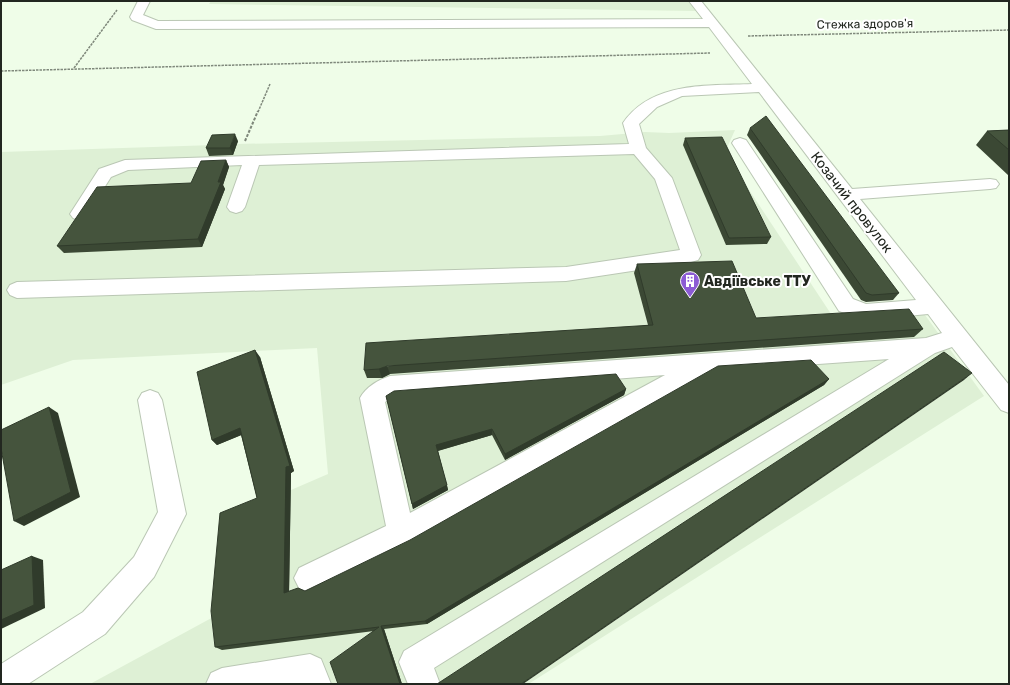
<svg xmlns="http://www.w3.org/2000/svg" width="1010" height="685" font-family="Rubik,sans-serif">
	<rect width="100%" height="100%" fill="#effde8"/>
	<!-- built -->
	<g fill="#def0d5">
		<path d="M211,1H689L696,11L209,4Z"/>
		<path d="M735,130L726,150L736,170L835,320L925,315L984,396L530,683L531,684H90L217,615L226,518L328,474L317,348L73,360L1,385V152L214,145L215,142L238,141L237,144L600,136L645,132L669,133Z"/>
	</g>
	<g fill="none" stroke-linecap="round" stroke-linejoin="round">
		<defs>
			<g id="minor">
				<path d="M138,1H150L143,15L158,21L703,19L689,1H701L852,189L990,179L996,180L999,184L996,188L990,189L860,199L1009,385V413L1001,410L952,347L935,353L434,668L440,684H408L399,662L404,651L889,359L707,372L705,376L411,543L309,593L299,588L294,578L299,568L386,526L360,398C366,387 378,380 390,376L926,338L942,333L928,314L865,320L839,311L732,143L734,140L740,138L746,140L853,299L866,304L916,300L759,92L682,96L657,107L639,124L646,148L672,178L701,255L698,260L691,262L566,281L17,298L10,295L7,290L10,285L17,282L566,267L680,250L655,179L634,154L259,165L245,207L242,211L236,213L230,211L227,207L242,165L128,170L111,177L85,218L79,220L73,218L70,214L99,169L125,160L629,144L623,123C652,81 708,86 752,84L709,27L156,29L132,20L130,17ZM665,375L410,513L385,402L395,396Z"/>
				<path d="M150,390L158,393L162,400L186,514L154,577L105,634L28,684H1V664L83,612L134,557L158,512L138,400L142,393Z"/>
				<path d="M310,654L321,659L331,684H206L211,673L222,668Z"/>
			</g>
		</defs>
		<!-- minor casing -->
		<use href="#minor" stroke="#bac7b4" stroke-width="2"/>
		<!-- path-far1 -->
		<g stroke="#7f887b" stroke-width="1.5" stroke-dasharray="2.5 1" stroke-linecap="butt">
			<path d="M748,36L1009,30"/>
			<path d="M74,68L117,10"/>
			<path d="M1,71L710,53"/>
			<path d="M258,112L270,84"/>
		</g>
		<!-- path -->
		<path stroke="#7f887b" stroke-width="2" stroke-dasharray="3 1.5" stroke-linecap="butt" d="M245,141L258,111"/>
		<!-- minor -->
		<use href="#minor" fill="#fff" fill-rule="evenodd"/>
	</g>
	<!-- wall -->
	<g fill="#3b4834">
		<path d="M750,128L899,293L893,300L866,302L861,300L747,135Z"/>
		<path d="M1009,130V176L976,145L987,131Z"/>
		<path d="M685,138L771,237L767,244L726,245L683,145Z"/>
		<path d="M238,141L233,155L209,156L206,148Z"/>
		<path d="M226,160L229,167L223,185L225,189L202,247L64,253L57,246L191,183Z"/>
		<path d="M637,264L756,318L923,329L914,337L390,374L382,378H367L364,370L648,325L634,273Z"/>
		<path d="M260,357L294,471L291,473L289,591H305L829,379L824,385L427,624L384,629L402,684H338L374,631L222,650L215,647L257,498L241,435L217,445L212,440Z"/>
		<path d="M626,389L624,395L505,460L492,435L438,451L448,490L413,509L386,396Z"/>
	</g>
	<!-- shaded-wall -->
	<g fill="#303b2b">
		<path d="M235,134L238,141L233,155L230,148Z"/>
		<path d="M226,160L229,167L223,185L225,189L202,247L198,239Z"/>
		<path d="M255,350L260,357L294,471L291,473L289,596L284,593Z"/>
		<path d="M387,366L390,374L382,378L379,369Z"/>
		<path d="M972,373L964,380L523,684H521Z"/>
		<path d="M829,379L824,385L427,624L425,621Z"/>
		<path d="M626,389L624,395L505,460V454Z"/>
		<path d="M49,407L58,413L80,497L24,526L14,521Z"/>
		<path d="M240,428L244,434L217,445L212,440Z"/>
		<path d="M492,429V435L437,451L436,445Z"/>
		<path d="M447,485L448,490L413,509L412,504Z"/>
		<path d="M32,556L43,560L45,608L1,629V620Z"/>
		<path d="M381,626L384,629L402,684H400Z"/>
	</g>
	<!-- building -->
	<g fill="#45543d" stroke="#303b2b">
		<path d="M766,116L899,293L872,295L866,293L750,128Z"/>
		<path d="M1009,130V150L987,131Z"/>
		<path d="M235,134L230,148H206L212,135Z"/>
		<path d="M722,137L771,237L729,238L685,138Z"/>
		<path d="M226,160L218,182H221L198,239L57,246L97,187L191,183L201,161Z"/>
		<path d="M732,261L756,318L909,309L923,329L387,366L379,369L364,370L366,343L653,325L637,264Z"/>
		<path d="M255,350L290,466L286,467L284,593L298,588L305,591L410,540L718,366L811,360L829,379L425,621L381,626L400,684H338L330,662L379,627L215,647L211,611L220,513L257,498L240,428L212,440L197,372Z"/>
		<path d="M944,352L972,373L521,684H437Z"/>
		<path d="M616,374L626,389L505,454L492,429L436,445L447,485L412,504L386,396L394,391Z"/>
		<path d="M49,407L71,492L14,521L1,448V430Z"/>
		<path d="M32,556L34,605L1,620V570Z"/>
	</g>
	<!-- icons -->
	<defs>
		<symbol id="building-pin" viewBox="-11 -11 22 30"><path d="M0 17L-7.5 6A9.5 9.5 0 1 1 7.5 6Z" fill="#8c5bd4" stroke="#fff"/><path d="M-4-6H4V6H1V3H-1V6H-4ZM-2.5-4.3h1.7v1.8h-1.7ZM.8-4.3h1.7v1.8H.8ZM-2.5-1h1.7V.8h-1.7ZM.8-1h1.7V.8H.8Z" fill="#fff"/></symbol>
	</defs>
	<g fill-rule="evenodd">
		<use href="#building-pin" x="679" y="270" width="22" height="30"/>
	</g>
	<g text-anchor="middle" stroke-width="4" stroke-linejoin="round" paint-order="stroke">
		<!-- far-street labels -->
		<g font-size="12" fill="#222720" stroke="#fff">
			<text transform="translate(865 24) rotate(-1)" y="4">Стежка здоров'я</text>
		</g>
		<!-- street labels -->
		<g font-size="14" fill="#222720" stroke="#fff">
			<text transform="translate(852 202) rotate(52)" y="5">Козачий провулок</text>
		</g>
		<!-- poi labels -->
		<g font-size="14" font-weight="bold" fill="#222720" stroke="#fff" text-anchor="start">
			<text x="704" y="286">Авдіївське ТТУ</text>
		</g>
	</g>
	<!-- border -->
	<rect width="1010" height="685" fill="none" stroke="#222720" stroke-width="4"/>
</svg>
